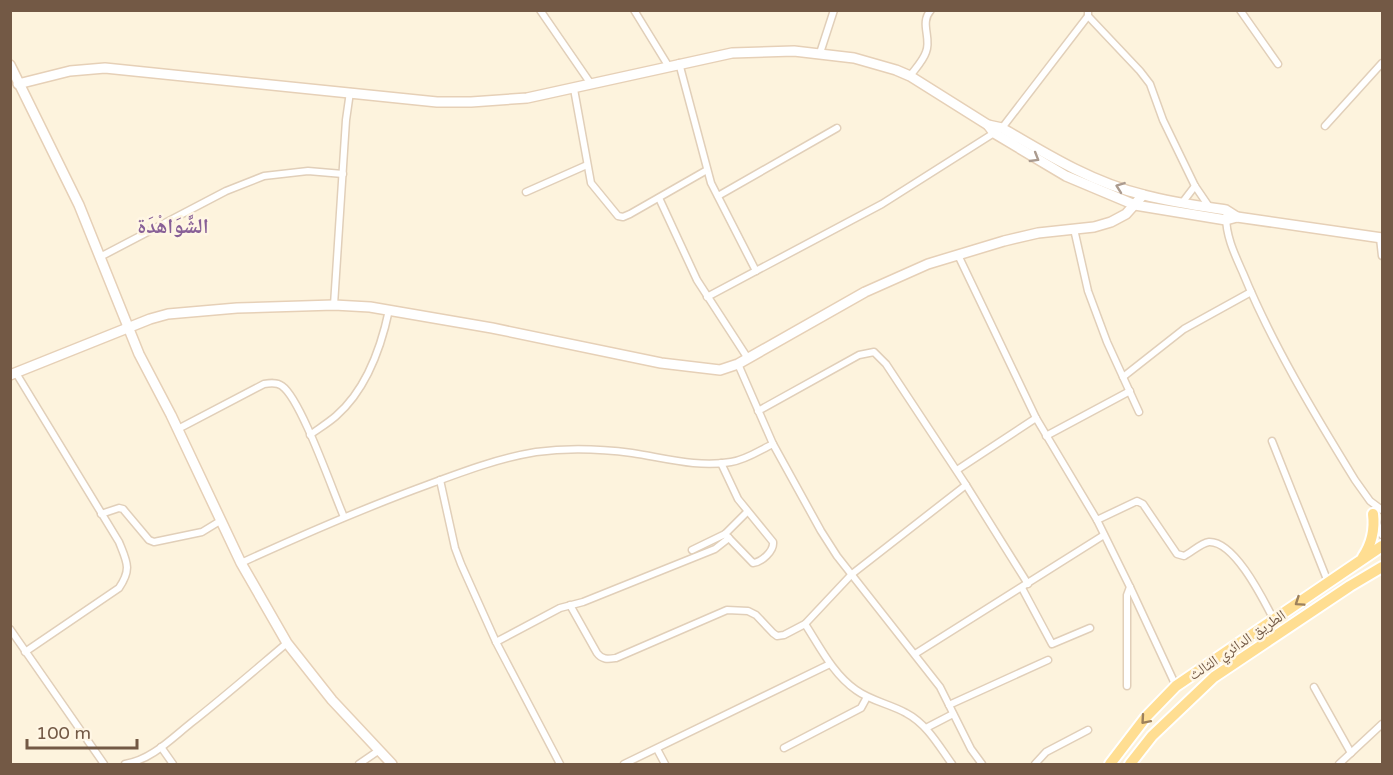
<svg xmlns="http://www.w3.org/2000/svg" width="1393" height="775" font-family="'Varela Round','Noto Naskh Arabic',sans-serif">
	<rect width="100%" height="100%" fill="#fdf3dd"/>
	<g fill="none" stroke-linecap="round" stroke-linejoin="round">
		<defs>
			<g id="street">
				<path d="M540,10L591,84"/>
				<path d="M634,10L669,67"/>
				<path d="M1088,10V16L1140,71L1150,84L1163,120L1195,186L1210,208"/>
				<path d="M1240,10L1278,64"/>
				<path d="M820,53L834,10"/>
				<path d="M679,63L711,183L756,271"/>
				<path d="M910,76C915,69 923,61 926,52C932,38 919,23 931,10"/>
				<path d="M574,89L591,183L618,216L623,217L630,214L707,170"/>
				<path d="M1325,126L1382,63"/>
				<path d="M526,192L587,165"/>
				<path d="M718,196L837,128"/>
				<path d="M659,198L697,280L747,357"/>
				<path d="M1182,203L1195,186"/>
				<path d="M1226,216C1226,237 1235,255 1243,273C1272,344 1315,415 1355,480L1370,501L1382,510"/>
				<path d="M1074,229L1088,291L1107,342L1139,412"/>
				<path d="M1380,238L1382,256"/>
				<path d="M958,255L1036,418L1097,520L1130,587L1176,686"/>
				<path d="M100,257L226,191L264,176L308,171L343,174"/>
				<path d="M707,297L882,204L994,133L1002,128L1088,16"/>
				<path d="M334,305L346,120L350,92"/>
				<path d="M738,364L773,444L821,531L837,556L940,687L971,749L982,764"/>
				<path d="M16,373L119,542C127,562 132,569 119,588L25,652"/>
				<path d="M1123,377L1184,329L1251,292"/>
				<path d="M758,411L859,355L874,352L886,364L966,485L1028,584"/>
				<path d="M178,429L264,384C270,383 277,382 282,386C301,399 333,492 344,517"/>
				<path d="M310,435C318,429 328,423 336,416C367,389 381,348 389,310"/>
				<path d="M1046,436L1130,391"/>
				<path d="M1272,441L1328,582"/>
				<path d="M721,463L738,499L773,542C774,551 762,562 753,563L725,534"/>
				<path d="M957,470L1036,418"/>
				<path d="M440,480L455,548L461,564L496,642L560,764"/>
				<path d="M101,514L119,508L123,509L149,540L154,542L202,532L220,521"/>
				<path d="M1375,519L1382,535"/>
				<path d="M1097,520L1137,501L1143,504L1177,554L1184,556C1192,552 1201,543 1209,542C1235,541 1264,601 1274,620"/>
				<path d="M692,550L725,534L747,512"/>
				<path d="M241,563C302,535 364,508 427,485C462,472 499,458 536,452C566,448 601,449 632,453C665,458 698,468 731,462C746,460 760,450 773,444"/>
				<path d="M1022,588L1052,644L1090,628"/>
				<path d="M570,605L597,653C602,660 608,659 616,658L727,610L748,611L756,615L773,633L777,636L784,635L805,624L852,574L966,485"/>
				<path d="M805,624C820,647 833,674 856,690C871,701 890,704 906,713C927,724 939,746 952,764"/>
				<path d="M10,629L104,764"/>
				<path d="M496,642L560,608L583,602L715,549L729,538"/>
				<path d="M915,654L1104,535"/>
				<path d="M1127,686V595L1130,587"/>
				<path d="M1314,687L1351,753"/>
				<path d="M949,705L1048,660"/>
				<path d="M926,728L953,714"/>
				<path d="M161,747L173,764"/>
				<path d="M784,748L861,708L867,697"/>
				<path d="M657,749L665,764"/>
				<path d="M125,764C151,760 171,739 191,723C224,697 255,670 287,643"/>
				<path d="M359,764L378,751"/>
				<path d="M624,764L830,664"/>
				<path d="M1035,764L1046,752L1088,730"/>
				<path d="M1339,764L1382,724"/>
			</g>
			<g id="secondary">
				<path d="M10,65L79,205L139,354L171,415L241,563L287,643L332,700L392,764"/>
				<path d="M18,84L70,71L105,68L437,102H471L527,98L732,53L794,51L854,58L896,70L910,76L988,125L1002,128C1046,154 1093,183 1144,195C1170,202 1199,206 1226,210L1237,217"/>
				<path d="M988,125L994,133L1066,176L1135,205L1226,220L1237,217L1382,238"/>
				<path d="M10,375L150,319L168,314L237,308L334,305L370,307L492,328L661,363L720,370L738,364L865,292L928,264L1004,241L1038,233L1094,227L1111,222L1126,214L1143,195"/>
			</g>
			<g id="primary">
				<path d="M1363,557C1371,545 1375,529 1373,514"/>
				<path d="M1110,764L1146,717L1176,686L1382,546"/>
				<path d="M1130,764L1152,736L1214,677L1350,586L1382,567"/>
			</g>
		</defs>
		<!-- street casing -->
		<use href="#street" stroke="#e1cfb9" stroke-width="9"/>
		<!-- secondary casing -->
		<use href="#secondary" stroke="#e6d0b7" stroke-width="12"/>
		<!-- primary casing -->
		<use href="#primary" stroke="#fff" stroke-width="14"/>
		<!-- street -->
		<use href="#street" stroke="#fff" stroke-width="6"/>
		<!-- secondary -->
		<use href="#secondary" stroke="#fff" stroke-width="9"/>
		<!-- primary -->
		<use href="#primary" stroke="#ffde92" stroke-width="10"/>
	</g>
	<!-- one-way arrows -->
	<defs><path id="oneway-chevron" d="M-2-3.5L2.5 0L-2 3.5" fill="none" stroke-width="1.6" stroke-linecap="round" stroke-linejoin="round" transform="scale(1.5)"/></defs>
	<g stroke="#ab9b8f">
		<use href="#oneway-chevron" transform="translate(1035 158) rotate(31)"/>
		<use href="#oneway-chevron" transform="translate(1120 187) rotate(-160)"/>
	</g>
	<g stroke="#9d815c">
		<use href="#oneway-chevron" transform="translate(1299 602) rotate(146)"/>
		<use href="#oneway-chevron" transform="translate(1145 720) rotate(131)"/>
	</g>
	<g text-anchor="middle" stroke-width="5" stroke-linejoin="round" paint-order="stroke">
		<!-- street labels -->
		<g font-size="15" fill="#735945" stroke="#fff6e4">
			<text transform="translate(1237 645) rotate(-34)" y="5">الطريق الدائري الثالث</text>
		</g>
		<!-- district labels -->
		<g font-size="21" font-weight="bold" fill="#886097" stroke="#fff6e4">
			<text x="173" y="233">الشَّوَاهْدَة</text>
		</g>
	</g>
	<!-- border -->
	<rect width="1393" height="775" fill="none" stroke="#735945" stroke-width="24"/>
	<!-- scale -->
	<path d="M27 739v9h110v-9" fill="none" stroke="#735945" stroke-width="3"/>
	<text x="36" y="739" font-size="18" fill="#735945" stroke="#fff6e4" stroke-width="4.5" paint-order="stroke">100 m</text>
</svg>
